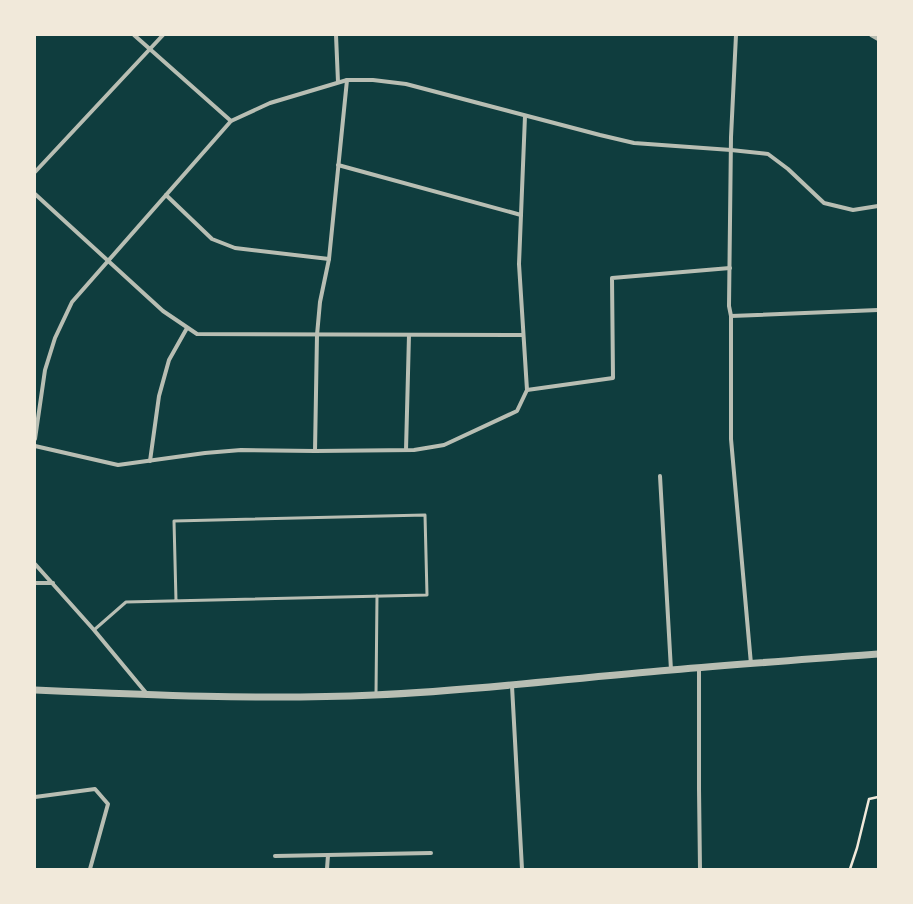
<svg xmlns="http://www.w3.org/2000/svg" width="913" height="904" font-family="'Source Sans 3',sans-serif">
	<rect width="100%" height="100%" fill="#0f3d3e"/>
	<g fill="none" stroke-linecap="round" stroke-linejoin="round">
		<!-- path -->
		<path stroke="#f1e9da" stroke-width="2.5" d="M850,869L857,848L869,799L878,797"/>
		<!-- service -->
		<g stroke="#b8beb3" stroke-width="3">
			<path d="M94,630L126,602L427,595L425,515L174,521L176,601"/>
			<path d="M376,694L377,596"/>
		</g>
		<!-- minor -->
		<g stroke="#b8beb3" stroke-width="4">
			<path d="M134,35L231,121"/>
			<path d="M336,35L338,82"/>
			<path d="M736,35L731,137L729,306L731,316V439L751,664"/>
			<path d="M871,35L878,39"/>
			<path d="M525,116L519,264L527,390L613,378L612,278L730,268"/>
			<path d="M338,165L521,215"/>
			<path d="M35,172L163,35"/>
			<path d="M35,194L163,311L197,334L523,335"/>
			<path d="M166,195L212,239L235,248L329,259"/>
			<path d="M731,316L878,310"/>
			<path d="M35,439L45,370L55,338L72,302L231,121L270,103L347,80H373L406,84L600,135L634,143L731,150L768,154L788,169L824,203L853,210L878,206"/>
			<path d="M35,446L118,465L205,453L241,450L315,451L414,450L444,445L517,411L527,390"/>
			<path d="M406,450L409,335"/>
			<path d="M315,451L317,335L320,302L329,259L347,80"/>
			<path d="M150,461L159,396L169,360L187,328"/>
			<path d="M660,476L671,670"/>
			<path d="M35,564L94,630L147,694"/>
			<path d="M35,583H53"/>
			<path d="M699,669V789L700,869"/>
			<path d="M512,686L522,869"/>
			<path d="M35,797L95,789L108,804L90,869"/>
			<path d="M275,856L431,853"/>
			<path d="M327,869L328,855"/>
		</g>
		<!-- tertiary -->
		<path stroke="#b8beb3" stroke-width="7" d="M35,690C148,695 261,700 374,695C474,691 572,678 671,670C740,664 809,659 878,654"/>
	</g>
	<!-- border -->
	<rect width="913" height="904" fill="none" stroke="#f1e9da" stroke-width="72"/>
</svg>
